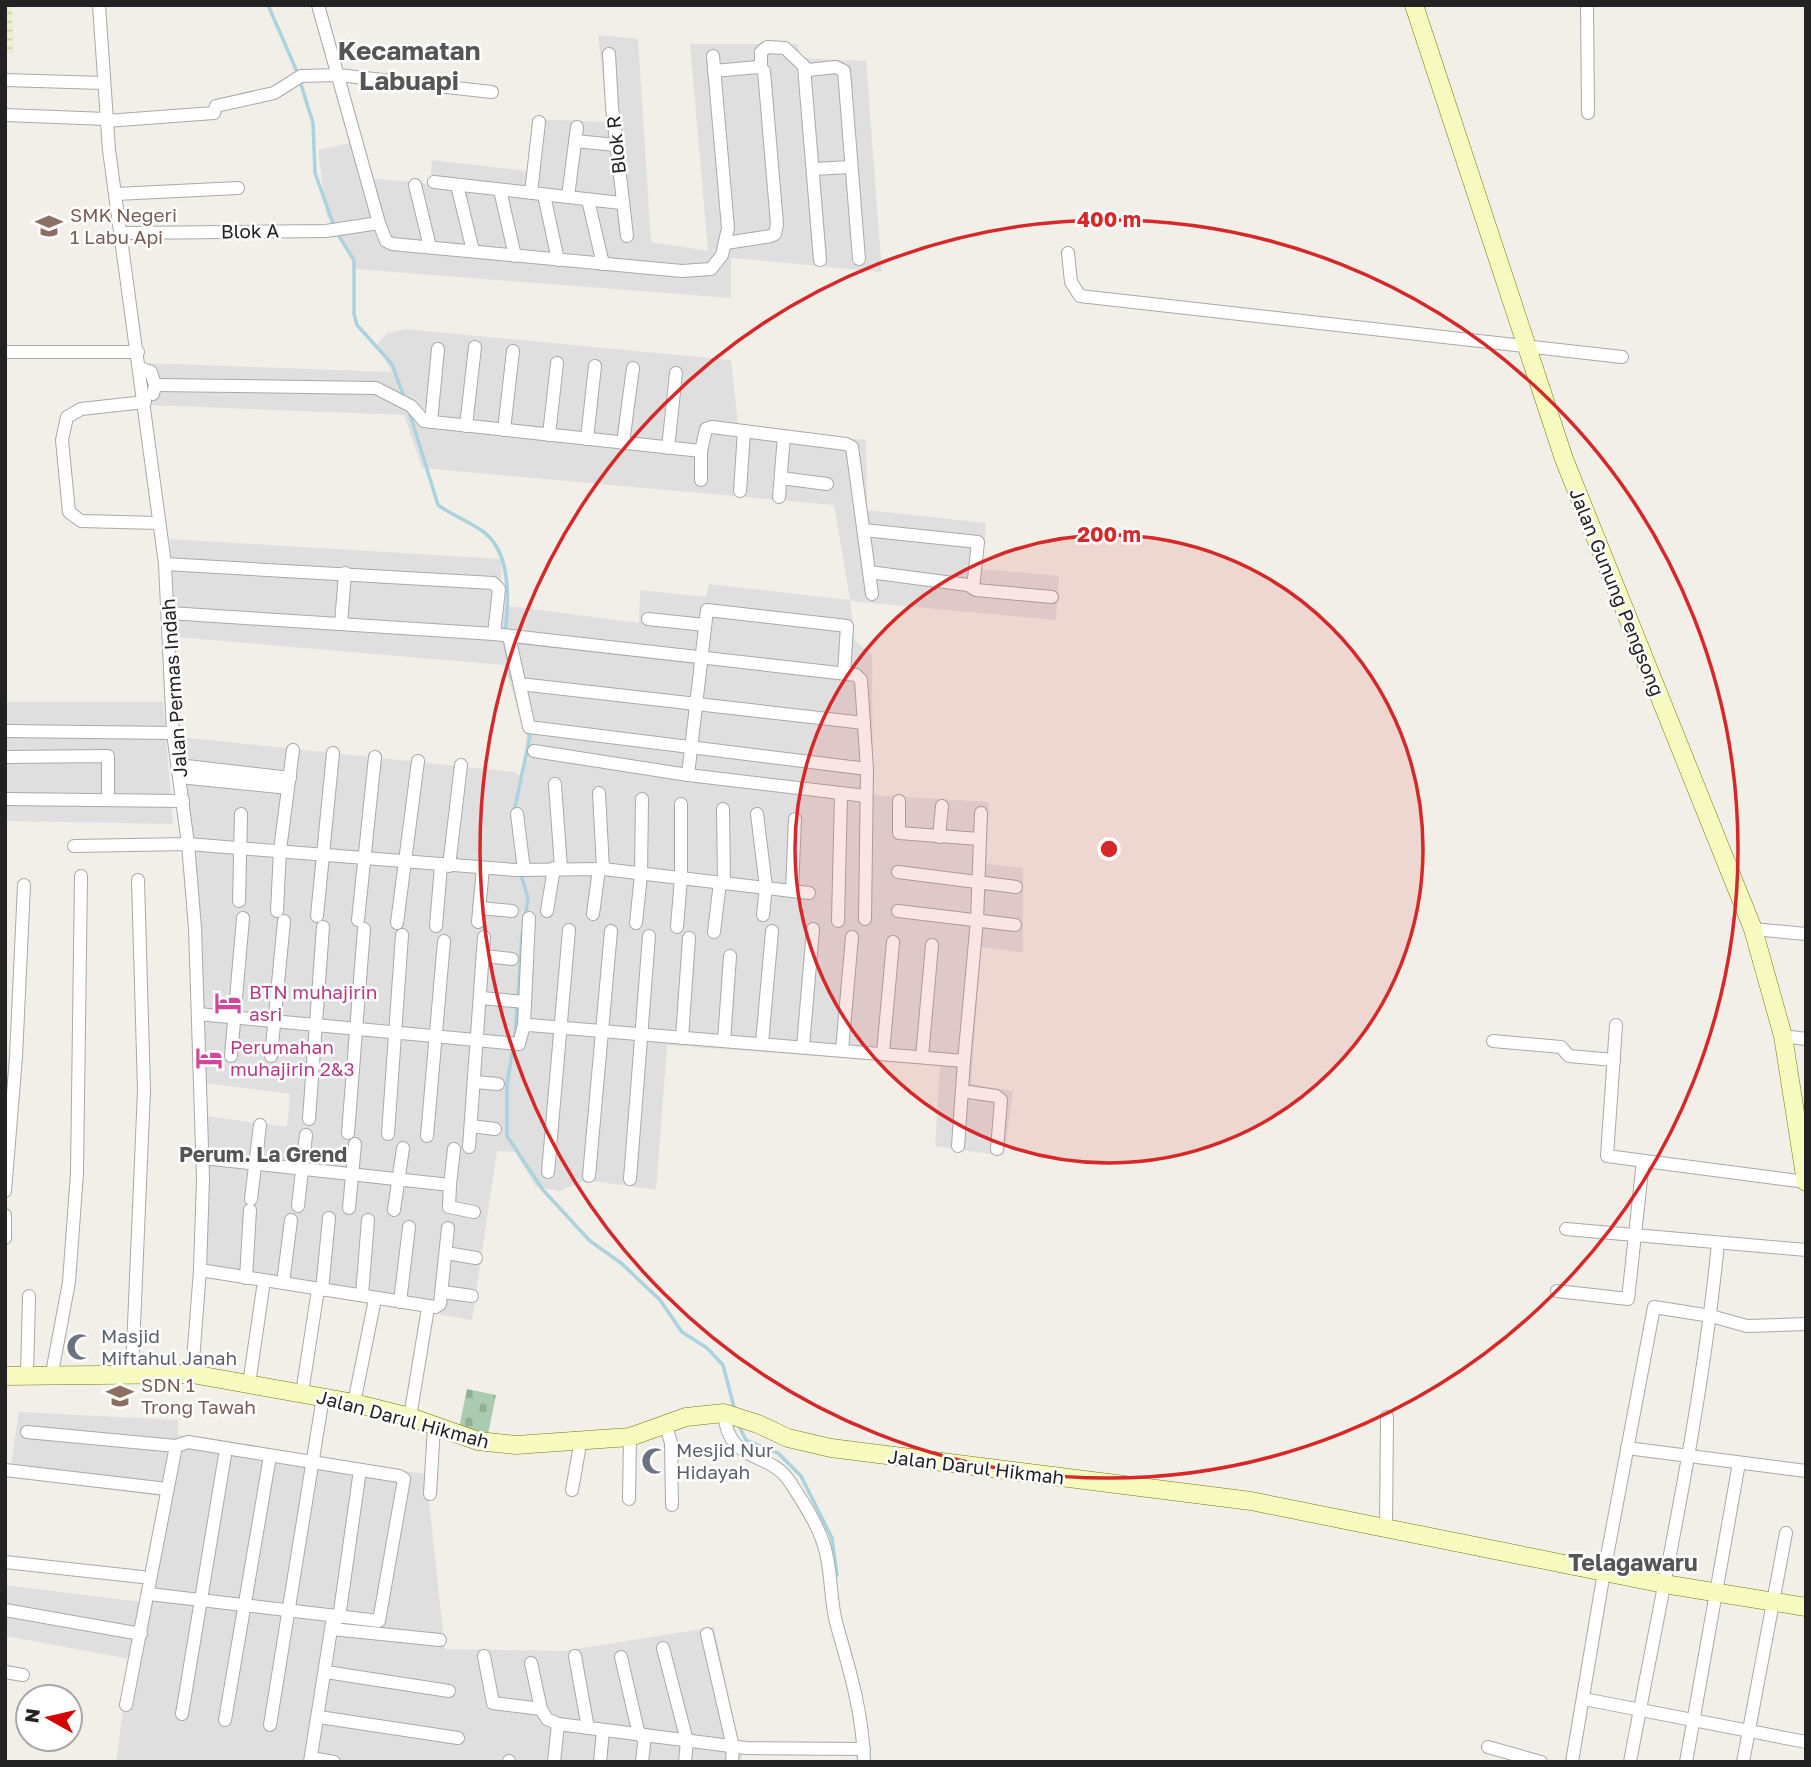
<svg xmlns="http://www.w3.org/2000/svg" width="1811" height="1767" font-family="'Golos Text',sans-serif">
	<defs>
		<pattern id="farmland-rules" width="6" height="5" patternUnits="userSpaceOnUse" patternTransform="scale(1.75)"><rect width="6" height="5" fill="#eef0d5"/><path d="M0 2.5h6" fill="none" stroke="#ccceb7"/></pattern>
		<pattern id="cemetery-stones" width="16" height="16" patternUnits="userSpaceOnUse" patternTransform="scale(1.75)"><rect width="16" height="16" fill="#aacbaf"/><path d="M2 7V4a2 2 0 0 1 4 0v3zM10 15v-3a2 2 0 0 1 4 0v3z" fill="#92ae96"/></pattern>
	</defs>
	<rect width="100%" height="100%" fill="#f2efe9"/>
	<!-- residential -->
	<g fill="#e0dfdf">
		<path d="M598,35L638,39L651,242L708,251L690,44H798L800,58L866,61L882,272L731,258V298L356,269L326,214L318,150L359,141L369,178L430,184L432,160L527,171L532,119L608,122Z"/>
		<path d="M404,329L731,360L738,425L866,440L867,510L986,523L982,569L1059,576L1056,620L850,601L855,641L872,654L873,795L989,802L986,864L1023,868V952L981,947L971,1084L1013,1091L1004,1156L935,1146L940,1065L667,1045L656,1190L587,1180L560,1191L536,1187L515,1152L497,1151L472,1320L206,1276V1116L287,1127L290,1094L205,1083L180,737L514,772L524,778L526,735L504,665L176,637L170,539L501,559L502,601L509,606L639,623L640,590L706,597L709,584L850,600L834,505L422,468L404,415L148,405L143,363L392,372L377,345L386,334Z"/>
		<path d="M5,702H163L173,824L5,821Z"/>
		<path d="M19,1412L178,1420V1435L426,1474L445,1649L564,1651L714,1627L743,1762H116L130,1659L5,1636V1585L142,1602L160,1496L9,1477Z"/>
	</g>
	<!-- farmland -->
	<path fill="url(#farmland-rules)" d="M5,5H12L13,53H5Z"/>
	<!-- cemetery -->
	<path fill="url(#cemetery-stones)" d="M467,1389L496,1395L487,1439L458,1433Z"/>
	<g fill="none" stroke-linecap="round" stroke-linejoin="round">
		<!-- stream -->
		<g stroke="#aad3df" stroke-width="3.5">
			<path d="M268,5L298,74"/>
			<path d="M300,81L313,123L315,173L334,226"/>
			<path d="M337,233L354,260V314L357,325L392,364L404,397"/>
			<path d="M409,411L438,505C453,516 471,522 485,533C511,554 509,602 505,632"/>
			<path d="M504,639L512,679"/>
			<path d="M514,812L530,736L528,730"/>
			<path d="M521,875L528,898L525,918"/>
			<path d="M518,998L522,933"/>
			<path d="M515,1037L517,1006"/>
			<path d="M513,1048L507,1084V1136L543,1190L590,1241L621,1263L660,1300L682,1332L707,1348L723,1365L735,1411"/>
			<path d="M737,1422L746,1440L778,1453L801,1476L832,1538L837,1575"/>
		</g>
		<defs>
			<g id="street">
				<path d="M99,5L109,150L165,564L173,733L188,844L195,928L203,1179L200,1270L192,1374"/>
				<path d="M318,5L379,223L386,241L392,244L682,271L711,269L722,255L728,228L713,56"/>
				<path d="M1587,5L1588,113"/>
				<path d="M609,54L612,107L627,236"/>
				<path d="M804,67L820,260"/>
				<path d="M761,68V52L767,47L785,48L808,70L836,67L844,71L859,259"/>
				<path d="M714,71L758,67L764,71L777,224L775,234L771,236L726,243"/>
				<path d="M5,80L103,83"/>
				<path d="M5,115L106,119"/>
				<path d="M106,121L214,113L216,106L274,93L301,76L338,75L492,92"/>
				<path d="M575,141L616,145"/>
				<path d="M813,169L851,167"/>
				<path d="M434,182L621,203"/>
				<path d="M415,185L430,247"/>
				<path d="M457,185L473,251"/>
				<path d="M500,190L515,256"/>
				<path d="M531,193L539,122"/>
				<path d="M116,194L238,188"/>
				<path d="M544,195L558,260"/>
				<path d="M568,197L577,127"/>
				<path d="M588,200L603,264"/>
				<path d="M120,233L326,231L379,223"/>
				<path d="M1068,253L1071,282L1080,296L1622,357"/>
				<path d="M5,352H138"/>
				<path d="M140,368L151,372L155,385L153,394"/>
				<path d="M155,385L376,388L411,406L424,421L701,451"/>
				<path d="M145,402L81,409L67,417L62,440L69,512L81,521L158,523"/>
				<path d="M431,422L438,349"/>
				<path d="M466,426L475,347"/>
				<path d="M504,430L513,351"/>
				<path d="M549,435L557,363"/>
				<path d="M587,439L595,366"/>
				<path d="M623,443L633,368"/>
				<path d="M668,448L676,373"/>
				<path d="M781,478L827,484"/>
				<path d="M701,480V451L706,429L712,427L846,444L852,447L872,594"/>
				<path d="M740,491L744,431"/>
				<path d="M779,497L784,436"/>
				<path d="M864,530L978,542L973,588"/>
				<path d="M165,564L493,583L499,589L494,634"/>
				<path d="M869,572L968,585L976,590L1052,597"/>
				<path d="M169,613L494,634L856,675L861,680L867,769L865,919"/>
				<path d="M648,619L705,625"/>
				<path d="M341,624L345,573"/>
				<path d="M509,636L529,727L867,769"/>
				<path d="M520,684L864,723"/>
				<path d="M5,731L173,733"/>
				<path d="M534,751L688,775L707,610L847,626L844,673"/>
				<path d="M5,757L108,756V800"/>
				<path d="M178,765L290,778"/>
				<path d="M688,775L866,796"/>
				<path d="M179,777L288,788"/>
				<path d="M555,784L561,868"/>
				<path d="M599,793L603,869"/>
				<path d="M5,799L183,801"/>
				<path d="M899,801V833L979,839"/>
				<path d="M723,809L724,883"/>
				<path d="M517,814L524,870"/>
				<path d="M757,814L766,887L763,915"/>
				<path d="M939,837L942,806"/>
				<path d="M74,846L188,844L515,870L603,869L809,893"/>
				<path d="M449,866L461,765"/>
				<path d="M898,872L1016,887"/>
				<path d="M792,891L795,819"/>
				<path d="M239,901L241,814"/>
				<path d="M479,908L512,911"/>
				<path d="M277,911L280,850L293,750"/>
				<path d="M547,911L554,868"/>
				<path d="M898,911L1015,925"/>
				<path d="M593,914L599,869"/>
				<path d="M317,916L333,753"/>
				<path d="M358,920L375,757"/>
				<path d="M838,921L841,794"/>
				<path d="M478,922L483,868"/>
				<path d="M397,923L418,761"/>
				<path d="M636,923L641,875L642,799"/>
				<path d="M436,926L441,866"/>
				<path d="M677,927L681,878V804"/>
				<path d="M1753,929L1806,934"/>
				<path d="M714,932L720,882"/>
				<path d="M484,956L512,959"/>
				<path d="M481,998L525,1002"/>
				<path d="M198,1014L519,1044L524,1025H529L964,1061L977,920L981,813"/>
				<path d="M524,1025L529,918"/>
				<path d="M1616,1025L1607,1156L1806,1182"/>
				<path d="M1783,1036L1806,1039"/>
				<path d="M682,1038L689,938"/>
				<path d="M724,1041L730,956"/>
				<path d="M1493,1041L1561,1047L1569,1056L1614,1060"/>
				<path d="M762,1043L772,931"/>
				<path d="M803,1047L813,929"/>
				<path d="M842,1050L852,937"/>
				<path d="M883,1053L893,942"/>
				<path d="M231,1056L243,918"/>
				<path d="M271,1056L284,921"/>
				<path d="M922,1057L932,945"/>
				<path d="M475,1082L498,1084"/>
				<path d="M962,1091L996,1096L1001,1100L997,1149"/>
				<path d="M309,1119L323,927"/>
				<path d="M471,1126L495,1129"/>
				<path d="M348,1133L364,929"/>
				<path d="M388,1134L402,935"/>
				<path d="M427,1136L444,941"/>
				<path d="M958,1146L964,1061"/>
				<path d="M469,1147L484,937"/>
				<path d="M203,1158L450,1185L454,1149"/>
				<path d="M548,1172L569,930"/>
				<path d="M589,1176L611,931"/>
				<path d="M630,1179L649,936"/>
				<path d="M450,1185L449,1207L474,1212"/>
				<path d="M5,1191L16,1057L24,885"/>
				<path d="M251,1199L260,1125"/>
				<path d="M298,1206L306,1135"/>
				<path d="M349,1208L355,1144"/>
				<path d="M394,1210L403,1148"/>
				<path d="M5,1215V1238"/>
				<path d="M1566,1229L1806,1250"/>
				<path d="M446,1253L476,1258"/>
				<path d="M200,1270L435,1307L440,1304L448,1228"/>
				<path d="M246,1278L250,1210"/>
				<path d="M283,1283L291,1220"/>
				<path d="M322,1290L329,1218"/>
				<path d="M1557,1291L1628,1299L1643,1161"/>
				<path d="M443,1292L472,1296"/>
				<path d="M362,1295L368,1220"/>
				<path d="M400,1302L409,1227"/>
				<path d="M132,1372L144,1090L138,880"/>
				<path d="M52,1373L69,1282L77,1173L81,876"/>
				<path d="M27,1375L29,1296"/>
				<path d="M249,1384L263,1288"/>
				<path d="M302,1393L317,1296"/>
				<path d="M354,1403L374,1304"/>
				<path d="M724,1413C728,1465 770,1450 790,1482C803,1502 821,1529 826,1553C832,1577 830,1602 837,1626C850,1671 863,1714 864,1762"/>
				<path d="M410,1417L427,1314"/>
				<path d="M666,1426L671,1443L672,1505"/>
				<path d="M27,1432L176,1446"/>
				<path d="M1627,1448L1806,1471"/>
				<path d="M5,1470L167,1489"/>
				<path d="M572,1490L581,1439"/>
				<path d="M430,1494L434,1426"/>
				<path d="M629,1499L630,1437"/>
				<path d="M1386,1528L1387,1417"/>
				<path d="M5,1562L142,1577"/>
				<path d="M5,1610L141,1634"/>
				<path d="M339,1618L360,1470"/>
				<path d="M332,1629L440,1640"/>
				<path d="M707,1634L733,1747L732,1762"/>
				<path d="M663,1648L687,1741L685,1762"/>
				<path d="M484,1656L493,1703L541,1709L547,1719L558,1724L746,1748L864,1749"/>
				<path d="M575,1656L588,1728"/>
				<path d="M621,1657L639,1735"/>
				<path d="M531,1663L541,1709"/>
				<path d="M5,1672L23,1675"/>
				<path d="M326,1672L449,1691"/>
				<path d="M1584,1699L1806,1742"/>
				<path d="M126,1705L176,1446L188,1442L399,1476L404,1479L379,1621L149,1594"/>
				<path d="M182,1714L226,1449"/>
				<path d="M319,1717L458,1738"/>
				<path d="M225,1720L270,1456"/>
				<path d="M270,1725L323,1397"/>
				<path d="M1488,1747L1541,1762"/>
				<path d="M311,1758L334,1762"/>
				<path d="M310,1762L333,1617"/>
				<path d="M509,1762V1761"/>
				<path d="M554,1762L558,1724"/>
				<path d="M600,1762L603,1730"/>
				<path d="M642,1762L645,1735"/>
				<path d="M1572,1762L1604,1572L1654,1307L1711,1316L1747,1326L1806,1324"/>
				<path d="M1630,1762C1662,1590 1701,1418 1718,1243"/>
				<path d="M1686,1762L1739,1463"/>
				<path d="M1743,1762L1786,1533"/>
			</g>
			<g id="secondary">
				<path d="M1414,5L1564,459L1753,929L1783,1036L1806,1182"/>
				<path d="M5,1376L192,1374L354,1403L410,1417L478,1441L516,1445L630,1437L686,1417L724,1413L758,1424L788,1438L831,1448L1251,1501L1664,1584L1806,1607"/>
			</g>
		</defs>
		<!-- street casing -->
		<use href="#street" stroke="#a9a9a9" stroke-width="14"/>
		<!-- secondary casing -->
		<use href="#secondary" stroke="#707d05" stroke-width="19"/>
		<!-- street -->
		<use href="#street" stroke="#fff" stroke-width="12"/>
		<!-- secondary -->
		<use href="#secondary" stroke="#f7fabf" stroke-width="18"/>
	</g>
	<!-- distance rings -->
	<circle cx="1109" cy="849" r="314" fill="#d62828" fill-opacity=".12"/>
	<g fill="none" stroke="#d62828" stroke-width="3.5">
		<circle cx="1109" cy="849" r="314"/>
		<circle cx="1109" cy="849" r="629"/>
	</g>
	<!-- icons -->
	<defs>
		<symbol id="school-bare" viewBox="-9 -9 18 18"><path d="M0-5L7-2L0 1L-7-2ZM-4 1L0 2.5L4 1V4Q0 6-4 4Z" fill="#8d6e63" stroke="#fff" stroke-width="2.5" paint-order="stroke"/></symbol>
		<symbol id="hotel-bare" viewBox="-9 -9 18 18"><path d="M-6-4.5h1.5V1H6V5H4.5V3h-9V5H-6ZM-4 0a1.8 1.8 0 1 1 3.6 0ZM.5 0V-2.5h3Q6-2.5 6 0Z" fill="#d1479c" stroke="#fff" stroke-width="2.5" paint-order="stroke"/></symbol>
		<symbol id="mosque-bare" viewBox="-9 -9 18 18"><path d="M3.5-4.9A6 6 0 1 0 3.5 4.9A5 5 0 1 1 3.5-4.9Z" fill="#6b7280" stroke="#fff" stroke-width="2.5" paint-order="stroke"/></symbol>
	</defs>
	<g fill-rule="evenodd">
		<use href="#school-bare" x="30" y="207" width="38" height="38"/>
		<use href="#hotel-bare" x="209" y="984" width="38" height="38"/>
		<use href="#hotel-bare" x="190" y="1039" width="38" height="38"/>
		<use href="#mosque-bare" x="61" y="1328" width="38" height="38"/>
		<use href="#school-bare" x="101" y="1377" width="38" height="38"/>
		<use href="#mosque-bare" x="636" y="1442" width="38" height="38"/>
	</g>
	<g text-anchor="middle" stroke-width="5" stroke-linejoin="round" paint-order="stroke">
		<!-- street labels -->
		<g font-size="19" fill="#222" stroke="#fff">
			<text transform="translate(616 145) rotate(-96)" y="7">Blok R</text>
			<text transform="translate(250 231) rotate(-1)" y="7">Blok A</text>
			<text transform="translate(1617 592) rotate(68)" y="7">Jalan Gunung Pengsong</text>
			<text transform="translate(174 688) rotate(-94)" y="7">Jalan Permas Indah</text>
			<text transform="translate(403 1419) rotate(15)" y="7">Jalan Darul Hikmah</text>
			<text transform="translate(976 1467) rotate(7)" y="7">Jalan Darul Hikmah</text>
		</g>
		<!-- education labels -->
		<g font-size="19" fill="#785e54" stroke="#fff" text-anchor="start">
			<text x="70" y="222">SMK Negeri<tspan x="70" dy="22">1 Labu Api</tspan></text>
			<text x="141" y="1392">SDN 1<tspan x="141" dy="22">Trong Tawah</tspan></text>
		</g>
		<!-- hotel labels -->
		<g font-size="19" fill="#b23c85" stroke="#fff" text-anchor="start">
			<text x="249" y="999">BTN muhajirin<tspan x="249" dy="22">asri</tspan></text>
			<text x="230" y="1054">Perumahan<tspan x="230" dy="22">muhajirin 2&amp;3</tspan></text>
		</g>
		<!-- worship labels -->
		<g font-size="19" fill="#5b616d" stroke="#fff" text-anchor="start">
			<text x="101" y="1343">Masjid<tspan x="101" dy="22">Miftahul Janah</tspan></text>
			<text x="676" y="1457">Mesjid Nur<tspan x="676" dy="22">Hidayah</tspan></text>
		</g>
		<!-- neighbourhood labels -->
		<g font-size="21" font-weight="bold" fill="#555" stroke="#fff">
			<text x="263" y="1162">Perum. La Grend</text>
		</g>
		<!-- quarter labels -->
		<g font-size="23" font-weight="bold" fill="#555" stroke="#fff">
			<text x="1633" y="1571">Telagawaru</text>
		</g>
		<!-- district labels -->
		<g font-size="26" font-weight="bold" fill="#555" stroke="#fff">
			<text x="409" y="60">Kecamatan<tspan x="409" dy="30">Labuapi</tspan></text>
		</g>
	</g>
	<circle cx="1109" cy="849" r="10" fill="#d62828" stroke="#fff" stroke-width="3.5"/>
	<g font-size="21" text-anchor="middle" font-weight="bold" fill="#d62828" stroke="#fff" stroke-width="5" stroke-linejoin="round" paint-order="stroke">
		<text x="1109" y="227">400 m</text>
		<text x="1109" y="542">200 m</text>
	</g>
	<!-- border -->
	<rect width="1811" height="1767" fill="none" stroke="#222222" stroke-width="14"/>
	<!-- north arrow -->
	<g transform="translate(49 1718) rotate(278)"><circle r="33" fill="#ffffff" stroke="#a7a7a7" stroke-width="2"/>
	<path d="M0-5L12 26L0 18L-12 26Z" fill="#d40000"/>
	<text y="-10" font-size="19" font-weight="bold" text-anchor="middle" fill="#222222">N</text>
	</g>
</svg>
